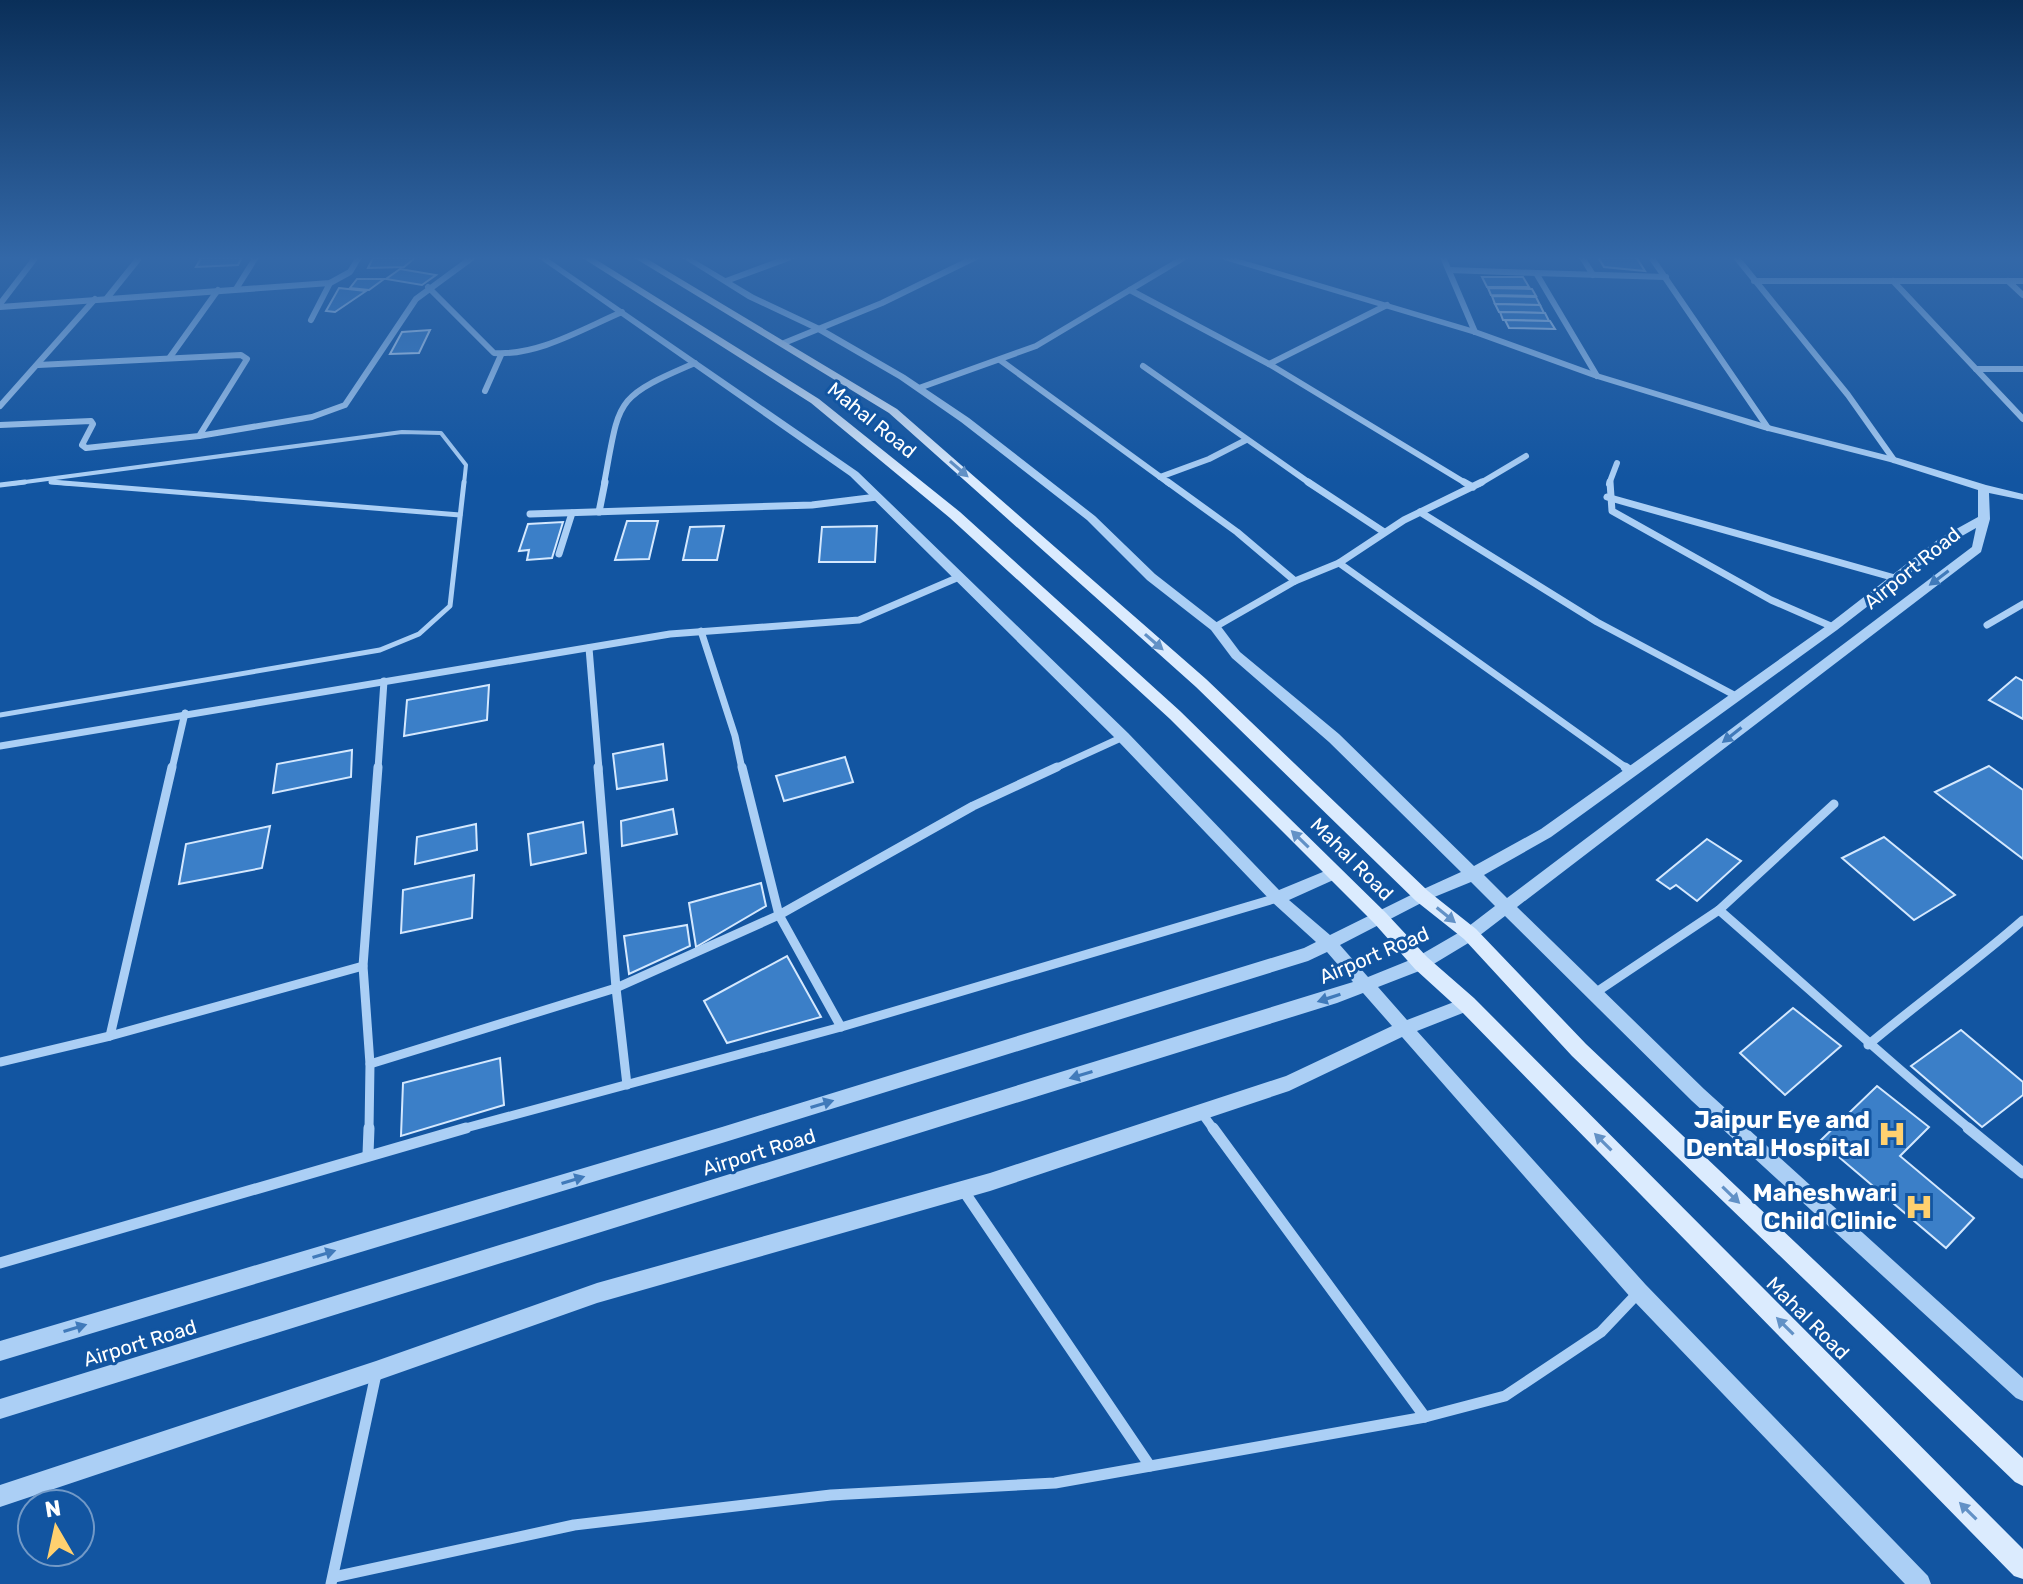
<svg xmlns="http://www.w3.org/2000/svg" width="2023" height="1584" font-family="Rubik,sans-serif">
	<rect width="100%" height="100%" fill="#1255a1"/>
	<!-- building -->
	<g fill="#3b7fc8" stroke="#d4e8fe" stroke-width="2">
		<path d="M242,257L238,265L196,267L201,258Z"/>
		<path d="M416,257L404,267L368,268L373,258Z"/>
		<path d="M1598,257H1636L1645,271L1604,267Z"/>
		<path d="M400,269L436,275L422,285L386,279Z"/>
		<path d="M1482,277H1523L1529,287H1487Z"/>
		<path d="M357,279H384L369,290L350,288Z"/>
		<path d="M339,288L366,291L335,312L326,311Z"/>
		<path d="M1488,288L1532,289L1536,296L1491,295Z"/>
		<path d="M1492,296L1536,297L1540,305L1495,304Z"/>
		<path d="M1495,304L1540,305L1544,313L1499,312Z"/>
		<path d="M1500,312L1545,313L1549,321L1503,320Z"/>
		<path d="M1505,320L1550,321L1555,329L1509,328Z"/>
		<path d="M430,330L419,353L390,354L402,332Z"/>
		<path d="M627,521H658L649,559L615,560Z"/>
		<path d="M563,522L552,558L527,560L529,550L519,551L528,524Z"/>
		<path d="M724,526L717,560H683L690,527Z"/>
		<path d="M877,526L875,562H819L822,527Z"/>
		<path d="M2016,677L2023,681V719L1989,700Z"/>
		<path d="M489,685L487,720L404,736L407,700Z"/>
		<path d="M663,744L667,780L617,789L613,754Z"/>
		<path d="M352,750L351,777L273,793L277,764Z"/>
		<path d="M845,757L853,782L784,801L776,776Z"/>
		<path d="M1989,766L2023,790V859L1935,792Z"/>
		<path d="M673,809L677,834L622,846L621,821Z"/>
		<path d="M583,822L586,853L531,865L528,834Z"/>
		<path d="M476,824L477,850L415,864L417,837Z"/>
		<path d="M270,826L262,868L179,884L186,844Z"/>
		<path d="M1884,837L1955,895L1914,920L1842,858Z"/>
		<path d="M1707,839L1741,861L1697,901L1676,885L1670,889L1657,880Z"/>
		<path d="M474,875L472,918L401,933L403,890Z"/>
		<path d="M761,883L766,906L696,947L689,903Z"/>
		<path d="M687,925L690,946L629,974L624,936Z"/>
		<path d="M787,956L821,1017L727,1043L704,1001Z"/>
		<path d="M1793,1008L1841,1046L1785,1095L1740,1053Z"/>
		<path d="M1961,1030L2023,1082V1095L1982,1127L1911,1066Z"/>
		<path d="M500,1058L504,1105L401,1136L403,1083Z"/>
		<path d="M1877,1086L1929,1127L1900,1156L1974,1218L1946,1248L1820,1141Z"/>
	</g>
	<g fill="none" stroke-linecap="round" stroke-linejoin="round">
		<!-- service-far1 -->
		<g stroke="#abcff5" stroke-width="4">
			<path d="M51,482L72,484"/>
			<path d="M10,484L402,432L441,433L466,465L464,484"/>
		</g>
		<!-- service -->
		<g stroke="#abcff5" stroke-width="5">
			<path d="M51,482L460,515"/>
			<path d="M0,485L25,482"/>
			<path d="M0,715L380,650L419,634L450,606L464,482"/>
		</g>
		<!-- minor-far3 -->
		<g stroke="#abcff5" stroke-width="6">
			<path d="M1443,257L1475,332"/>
			<path d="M1582,257L1593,275"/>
			<path d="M1651,257L1768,428"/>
			<path d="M1736,257L1848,395L1894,460"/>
			<path d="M1449,270L1536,273"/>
			<path d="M726,281L791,257"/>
			<path d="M1754,281H2023"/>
			<path d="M1893,281L2023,419"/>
			<path d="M2008,281L2023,295"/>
			<path d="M428,287L494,353C538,356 582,329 622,312"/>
			<path d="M236,289L256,257"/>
			<path d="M1130,290L1269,364L1467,484"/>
			<path d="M107,298L140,257"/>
			<path d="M0,304L36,257"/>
			<path d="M0,307L330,283L350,272L359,257"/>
			<path d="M311,320L330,283"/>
			<path d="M784,343L882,303L976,257"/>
			<path d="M170,357L218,290"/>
			<path d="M1000,360L1170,484"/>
			<path d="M1269,364L1387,305"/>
			<path d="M1143,366L1311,484"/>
			<path d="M1976,369H2023"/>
			<path d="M1597,376L1536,273L1666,277"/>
			<path d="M919,388L1036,346L1185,257"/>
			<path d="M485,391L501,355"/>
			<path d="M0,406L95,299"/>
			<path d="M0,425L91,421L93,424L82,445L86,448L199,436L247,359L241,355L38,365"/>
			<path d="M199,436L312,417L345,405L416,299L473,257"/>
			<path d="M1160,477L1209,459L1246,440"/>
			<path d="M604,484C620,399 613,398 695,363"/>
			<path d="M1479,484L1526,456"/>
			<path d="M1609,484L1617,463"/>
		</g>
		<!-- minor-far2 -->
		<g stroke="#abcff5" stroke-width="7">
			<path d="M1168,482L1237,532L1295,581"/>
			<path d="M1308,482L1384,532"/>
			<path d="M1464,482L1473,487"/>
			<path d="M1610,482L1612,511L1771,600L1833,627"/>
			<path d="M1607,497L1895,578"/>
			<path d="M599,512L605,482"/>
			<path d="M1420,512L1597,622L1736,696"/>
			<path d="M530,514L812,505L877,497"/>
			<path d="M559,554L572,513"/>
			<path d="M1339,563L1628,769"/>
			<path d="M1987,625L2023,604"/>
			<path d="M1215,627L1295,581L1339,563L1404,520L1482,482"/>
			<path d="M701,631L735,736L742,769"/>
			<path d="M589,648L599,769"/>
			<path d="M0,746L670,634L859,620L959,577"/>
			<path d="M172,769L185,713"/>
			<path d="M378,769L384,681"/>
			<path d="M1053,769L1123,737"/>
		</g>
		<!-- minor-far1 -->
		<g stroke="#abcff5" stroke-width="9">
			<path d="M598,767L616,988L779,915L973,806L1057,767"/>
			<path d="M742,767L779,915L841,1027"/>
			<path d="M1625,767L1632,772"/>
			<path d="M1719,910C1803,983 1885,1059 1971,1130"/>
			<path d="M1595,993L1719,910L1834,804"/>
			<path d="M110,1036L172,767"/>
			<path d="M1868,1045C1919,1002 1973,964 2023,920"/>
			<path d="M0,1062L110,1036L363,966"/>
			<path d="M370,1064L616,988L627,1085"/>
			<path d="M1201,1112L1214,1130"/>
			<path d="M369,1130L370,1064L363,966L378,767"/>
			<path d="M458,1130L841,1027L1277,898"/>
		</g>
		<!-- minor -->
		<g stroke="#abcff5" stroke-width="11">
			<path d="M1213,1128L1425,1417"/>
			<path d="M1968,1128L2023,1173"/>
			<path d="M368,1154L369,1128"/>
			<path d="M963,1190L1150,1466"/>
			<path d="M0,1263L466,1128"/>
			<path d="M334,1577L574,1525L831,1495L1055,1483L1425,1417L1505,1396L1601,1332L1638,1293"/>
			<path d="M331,1584L376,1374"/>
		</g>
		<!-- tertiary -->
		<path fill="#abcff5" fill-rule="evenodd" d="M537,257H546L858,472L1128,733L1279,890L1330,869L1335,867L1340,869L1342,873L1340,877L1289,900L1330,935L1417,892L1461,872L1329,742L1232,658L1211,630L1147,580L1087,520L961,422L899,379L816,331L748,299L681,257H690L754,295L822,327L905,375L969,418L1095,516L1155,574L1219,624L1240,652L1339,734L1474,866L1541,829L1829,624L1940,538L1978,517V490L1890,462L1764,430L1594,378L1472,334L1221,259L1220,257H1232L1478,330L1600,374L1772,426L1898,458L1986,485L2023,494V500L1989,493L1990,519L1981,552L1517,907L1704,1089L2023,1378V1401L2016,1398L1692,1101L1505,916L1475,939L1427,968L1378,987L1407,1020L1467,997L1473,999L1475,1004L1473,1009L1417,1031L1646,1285L1928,1576L1931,1584H1905L1632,1299L1402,1037L1289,1091L990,1191L597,1303L376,1381L0,1507V1485L376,1361L597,1283L990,1173L1286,1076L1392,1026L1363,993L1337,1003L0,1419V1399L1353,982L1327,952L1308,961L722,1143L0,1361V1341L722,1127L1304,948L1316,942L1272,902L1118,741L850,476ZM1976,528L1972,547L1507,898L1484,875L1551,837L1837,630L1948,544ZM1471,882L1495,906L1465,929L1415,958L1368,977L1340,945L1427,900Z"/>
		<!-- secondary -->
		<g fill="#dbebfe" fill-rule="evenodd">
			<path d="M581,257H592L819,399L960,512L1180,711L1386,913L1427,957L1474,998L2023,1549V1579L2014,1576L1460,1010L1415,969L1374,923L1170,719L950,518L811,403Z"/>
			<path d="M633,257H644L897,409L1206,679L1428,891L1476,929L1586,1044L2023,1458V1486L2015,1482L1572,1056L1464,939L1416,901L1196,687L889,413Z"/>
		</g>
	</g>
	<!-- one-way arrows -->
	<defs><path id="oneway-solid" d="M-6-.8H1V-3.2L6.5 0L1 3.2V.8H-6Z" transform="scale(2)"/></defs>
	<g fill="#6291c6">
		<use href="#oneway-solid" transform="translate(959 469) rotate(41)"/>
		<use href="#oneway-solid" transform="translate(1154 642) rotate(41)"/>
		<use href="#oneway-solid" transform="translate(1300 839) rotate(-136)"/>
		<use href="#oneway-solid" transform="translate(1446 915) rotate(39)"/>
		<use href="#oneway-solid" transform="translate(1603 1142) rotate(-135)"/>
		<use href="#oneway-solid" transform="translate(1731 1195) rotate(44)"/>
		<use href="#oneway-solid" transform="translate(1785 1326) rotate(-135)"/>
		<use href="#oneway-solid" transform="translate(1968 1511) rotate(-135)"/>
	</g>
	<g fill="#407aba">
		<use href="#oneway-solid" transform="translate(1939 578) rotate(143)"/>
		<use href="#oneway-solid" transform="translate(1732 735) rotate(142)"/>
		<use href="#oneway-solid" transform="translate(1329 998) rotate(162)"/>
		<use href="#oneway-solid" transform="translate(1081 1075) rotate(163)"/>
		<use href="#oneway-solid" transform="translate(822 1104) rotate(-17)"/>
		<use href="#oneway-solid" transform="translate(573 1180) rotate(-17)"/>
		<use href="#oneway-solid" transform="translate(324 1254) rotate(-17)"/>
		<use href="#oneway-solid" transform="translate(75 1328) rotate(-17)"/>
	</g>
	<!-- sky -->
	<linearGradient id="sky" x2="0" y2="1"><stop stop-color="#0a2f59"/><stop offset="0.54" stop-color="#3368a8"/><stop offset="1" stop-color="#3368a8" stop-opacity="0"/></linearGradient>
	<rect width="2023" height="478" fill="url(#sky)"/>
	<!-- icons -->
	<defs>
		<symbol id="hospital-bare" viewBox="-9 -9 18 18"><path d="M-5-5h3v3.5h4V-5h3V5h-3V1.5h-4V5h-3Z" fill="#ffd06f" stroke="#1255a1" stroke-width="2.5" paint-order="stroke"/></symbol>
	</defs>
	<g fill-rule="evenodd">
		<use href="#hospital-bare" x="1872" y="1114" width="40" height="40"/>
		<use href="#hospital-bare" x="1899" y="1187" width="40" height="40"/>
	</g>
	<g text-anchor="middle" stroke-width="6" stroke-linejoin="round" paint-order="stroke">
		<!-- street labels -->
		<g font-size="20" fill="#fff" stroke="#1255a1">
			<text transform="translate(872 420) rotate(39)" y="7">Mahal Road</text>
			<text transform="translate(1912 568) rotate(-39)" y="7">Airport Road</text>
			<text transform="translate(1352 859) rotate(45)" y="7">Mahal Road</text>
			<text transform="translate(1374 955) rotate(-23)" y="7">Airport Road</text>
			<text transform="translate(759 1152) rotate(-17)" y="7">Airport Road</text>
			<text transform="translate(1808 1318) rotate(45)" y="7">Mahal Road</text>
			<text transform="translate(140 1343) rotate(-17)" y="7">Airport Road</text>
		</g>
		<!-- near-poi labels -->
		<g font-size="24" font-weight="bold" fill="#fff" stroke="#1255a1" text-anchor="end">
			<text x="1870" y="1128">Jaipur Eye and<tspan x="1870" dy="28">Dental Hospital</tspan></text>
			<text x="1897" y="1201">Maheshwari<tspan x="1897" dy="28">Child Clinic</tspan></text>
		</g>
	</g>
	<!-- north arrow -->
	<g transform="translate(56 1528) rotate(351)"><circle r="38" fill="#1255a1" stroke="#7199c7" stroke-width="2"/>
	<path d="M0-6L14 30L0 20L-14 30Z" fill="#ffd06f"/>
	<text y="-12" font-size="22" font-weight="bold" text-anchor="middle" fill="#ffffff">N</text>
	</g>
</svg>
